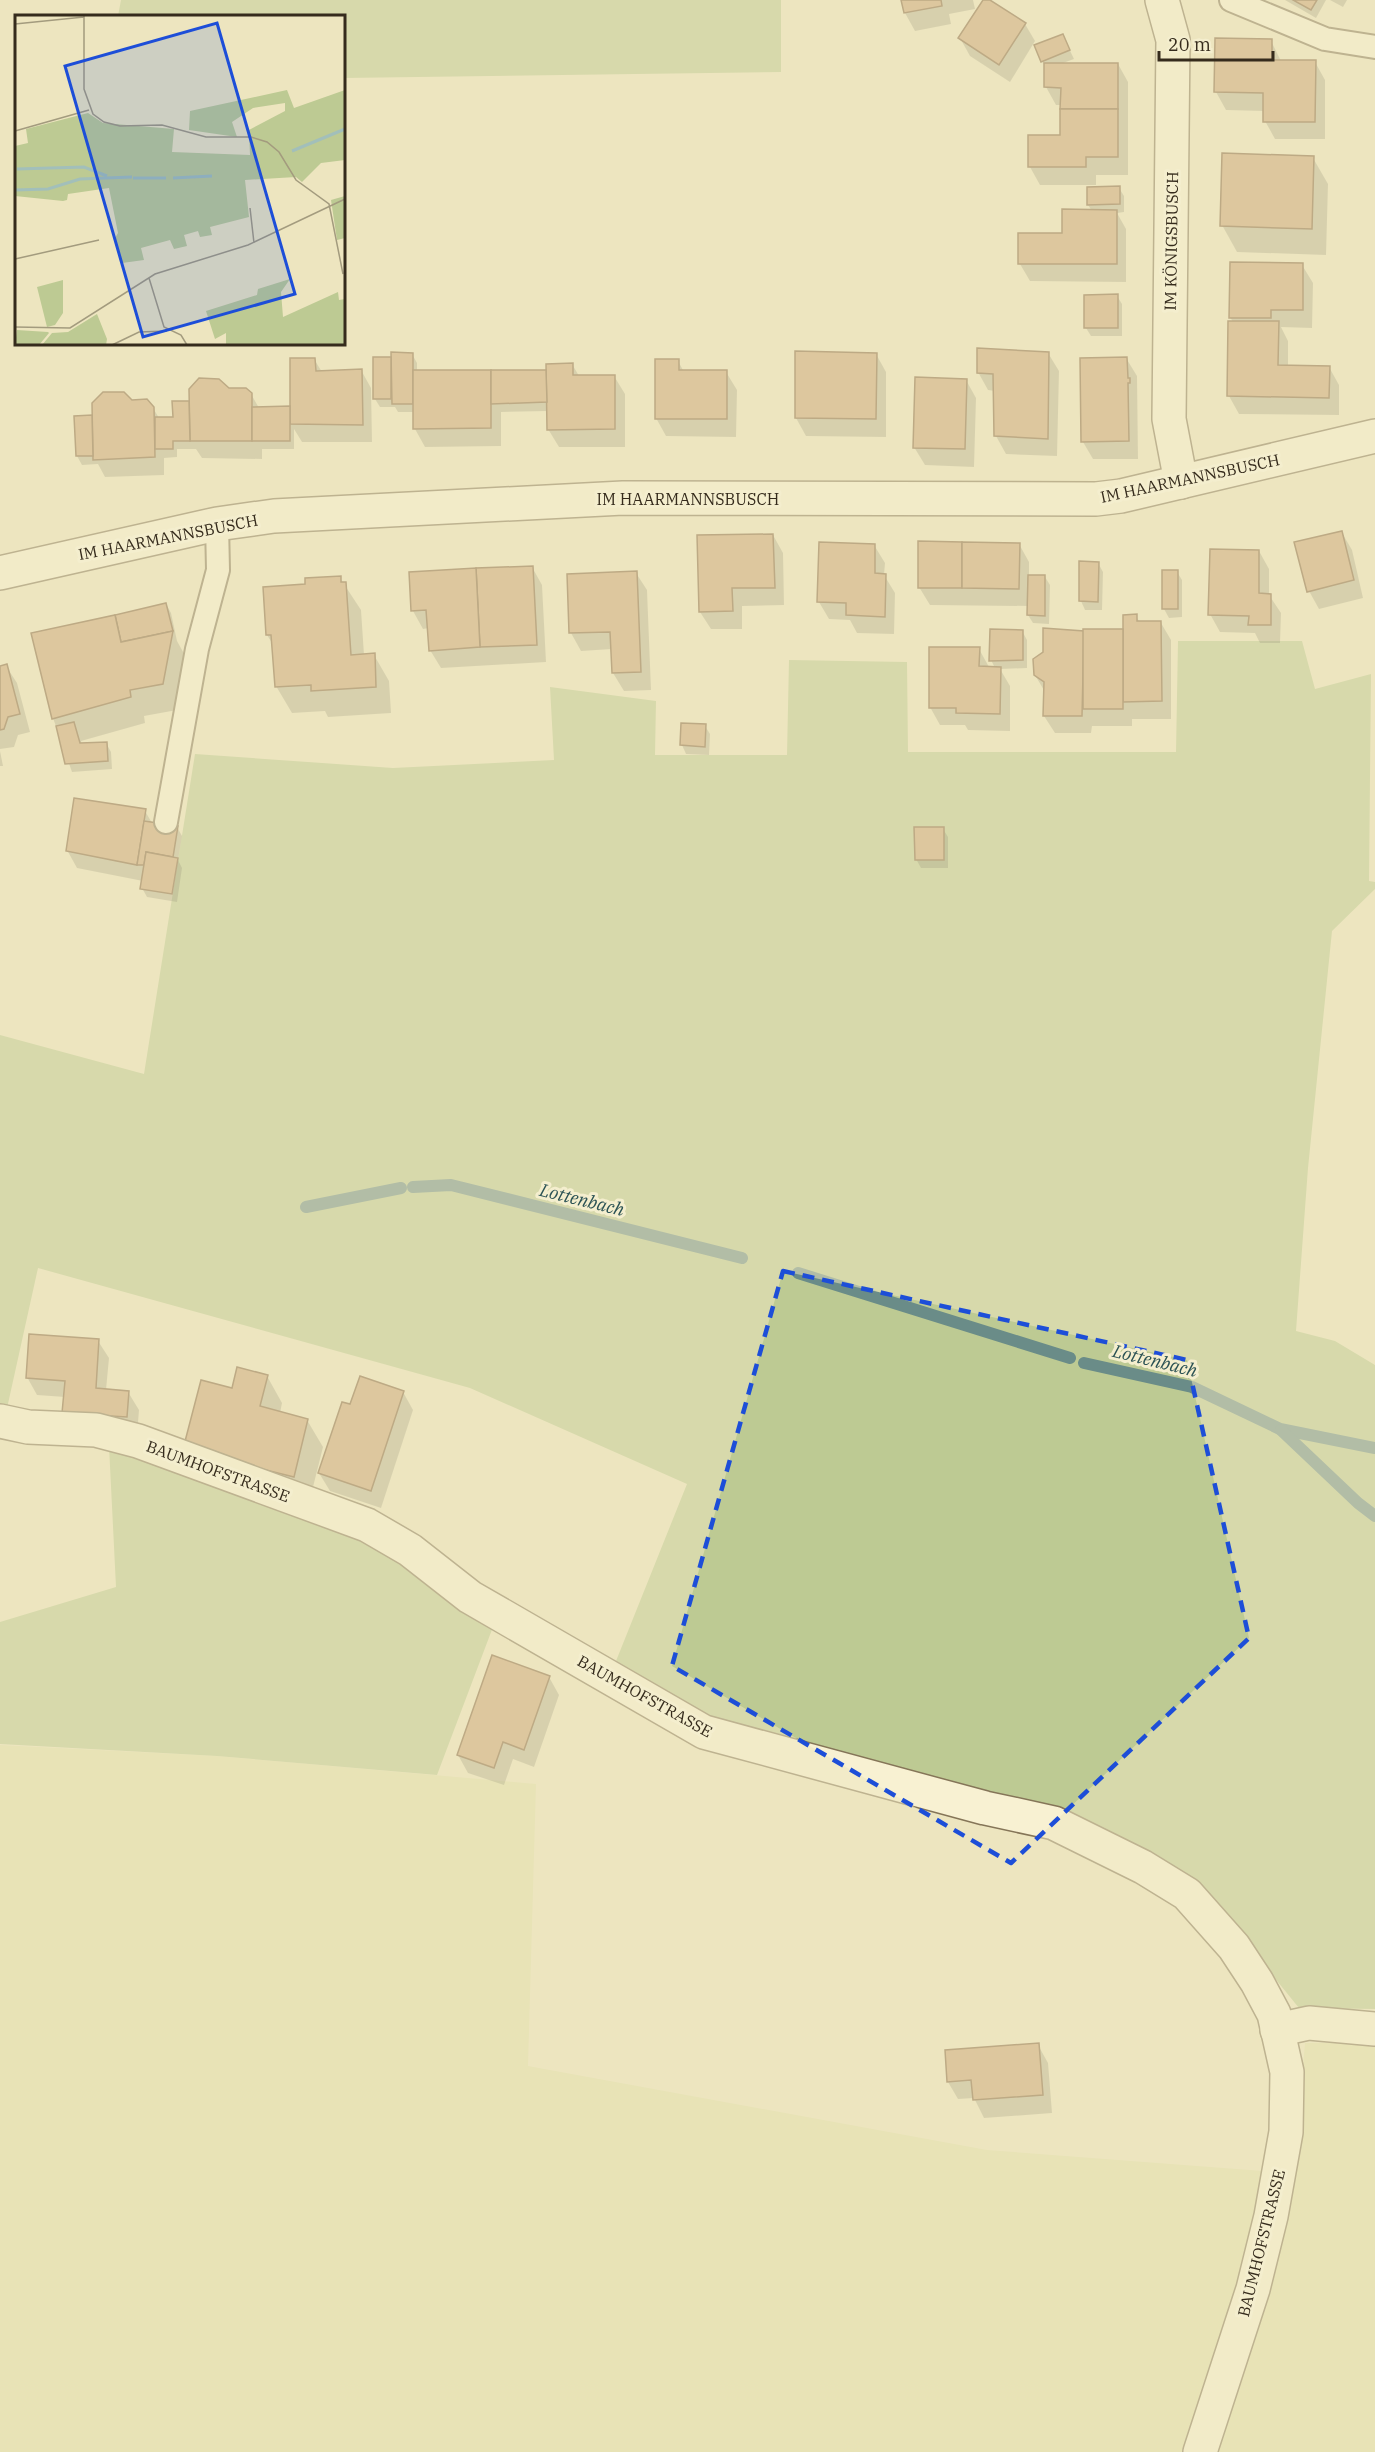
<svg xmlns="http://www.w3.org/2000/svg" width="1375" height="2452" font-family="'IBM Plex Serif',serif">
	<rect width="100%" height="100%" fill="#ede5bf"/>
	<!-- farmland -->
	<g fill="#e2e0ac">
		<path d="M0,1745L217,1756L536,1784L528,2066L987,2150L1263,2171L1227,2339L1189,2452H0Z"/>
		<path d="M1375,2042V2452H1209L1297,2138L1305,2043Z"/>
	</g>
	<!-- green -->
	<g fill="#bdca93">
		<path d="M121,0H781V72L344,78V16H118Z"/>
		<path d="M1178,641H1302L1315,689L1371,674L1369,881L1375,882V889L1332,931L1308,1168L1296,1331L1335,1341L1375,1365V2009L1299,2008L1199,1885L723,1728L614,1666L687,1484L470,1388L38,1268L0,1440V1035L144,1074L195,754L393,768L554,760L550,687L656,701L655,755H787L789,660L907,662L908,752H1176Z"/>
		<path d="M109,1446L397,1550L496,1619L437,1775L217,1756L0,1744V1622L116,1587Z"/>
	</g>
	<!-- shadow -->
	<g fill="#0003">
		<path d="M902,0H973L975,9L949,14L951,24L915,31L905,13Z"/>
		<path d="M984,0L1025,24L1035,41L1010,82L970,56L960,38Z"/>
		<path d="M1285,0H1326L1316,18Z"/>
		<path d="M1330,0H1347L1343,7Z"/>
		<path d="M1063,36L1074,59L1060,64H1118L1128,82V175H1096V185H1040L1030,167L1062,136V105H1056L1046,87V67L1042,61Z"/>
		<path d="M1271,41L1281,61L1315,62L1325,80V139H1275L1265,121V111L1226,110L1216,92Z"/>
		<path d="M1313,158L1328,184L1326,255L1237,252L1222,225Z"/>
		<path d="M1119,188L1124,196V212L1117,213L1126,229V282L1030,281L1020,264L1092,211L1088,205Z"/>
		<path d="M1302,265L1313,283L1312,328L1281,327L1288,341V367H1329L1339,385V415L1239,414L1229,396L1233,322L1230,317Z"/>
		<path d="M1117,296L1122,304V336H1091L1086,328Z"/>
		<path d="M1048,353L1059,371L1057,456L1006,454L996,436L995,391L988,390L978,372Z"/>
		<path d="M412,354L417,363V371H545L548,375L572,364L579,376H614L625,394V447H559L548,429V411L501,412V446L425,447L415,429V412H398L395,407H380L375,399V359H393Z"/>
		<path d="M876,354L886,372V437L806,436L796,418Z"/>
		<path d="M1126,358L1137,376L1138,459H1093L1083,442Z"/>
		<path d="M314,359L322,372L361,370L371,388L372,442H302L294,429V449H262V459L202,458L196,449H177V457L164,458V475L105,477L98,464L82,465L77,456L75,417H94L131,402L153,408L159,418H174L188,402L191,407L228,390L251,394L259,408H291Z"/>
		<path d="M678,361L684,372H726L737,390L736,437L666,436L656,418Z"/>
		<path d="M966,380L976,398L974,467L925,465L914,447Z"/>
		<path d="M1342,533L1352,550L1363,598L1319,609L1309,591Z"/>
		<path d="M773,535L783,553L784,605L742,606V629H711L700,612Z"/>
		<path d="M1019,544L1029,562V576L1045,577L1050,585L1049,624L1033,623L1028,615L1029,606L930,605L919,587Z"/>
		<path d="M874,545L885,563L884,575L895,593L894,634L857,633L850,620L829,619L819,602Z"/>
		<path d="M1259,551L1269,569V595L1281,613L1280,643H1260L1255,633L1220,632L1210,614Z"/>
		<path d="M1098,563L1103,572L1102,610H1085L1081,601Z"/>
		<path d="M532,567L542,585L546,662L441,668L430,650L429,628L423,629L413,611Z"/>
		<path d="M1177,572L1182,580V617L1169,618L1164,609Z"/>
		<path d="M636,573L647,590L651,690L624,691L613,673L612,649L581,651L571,633Z"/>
		<path d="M340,578L361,610L364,655H374L389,681L391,713L328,717L325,711L292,713L276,686L274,646L267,635L307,585Z"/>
		<path d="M166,604L171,613L177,641L187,659L177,710L144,716L145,723L81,741L82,745L106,743L111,752L112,769L72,772L53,718Z"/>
		<path d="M1136,616L1140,623H1161L1171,640V719H1132V726H1092L1091,733H1055L1044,716L1045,692L1035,675L1124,630Z"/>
		<path d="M1022,631L1027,640V668L1000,669L1010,686V731L968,730L965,725H940L930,707L979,649L989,667L995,668L991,660Z"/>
		<path d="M6,666L17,683L30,732L18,735L14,747L0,749V667Z"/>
		<path d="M705,726L710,734L709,755L686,754L682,745Z"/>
		<path d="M0,751L3,766H0Z"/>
		<path d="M145,811L152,823L177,827L182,836L178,860L182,868L177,902L147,897L142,888L143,881L77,868L67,850Z"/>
		<path d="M943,829L948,837V868H921L916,859Z"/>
		<path d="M98,1341L109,1358L106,1390L128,1392L139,1410L137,1435L65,1397L37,1395L27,1377Z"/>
		<path d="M267,1376L282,1403L280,1413L307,1420L323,1447L309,1503L200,1475L233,1390Z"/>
		<path d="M403,1392L413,1410L381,1508L330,1491L319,1473L351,1406Z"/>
		<path d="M549,1677L559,1695L534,1767L513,1759L504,1785L468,1773L458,1755Z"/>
		<path d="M1038,2045L1048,2063L1052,2113L984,2118L974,2098L958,2099L948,2082Z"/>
	</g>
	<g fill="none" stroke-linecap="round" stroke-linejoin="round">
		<!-- stream -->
		<g stroke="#6a8c88" stroke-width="12">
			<path d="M413,1187L451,1185L742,1258"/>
			<path d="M306,1207L401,1188"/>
			<path d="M798,1273L1070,1358"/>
			<path d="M1084,1363L1192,1387L1280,1429L1375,1448"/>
			<path d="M1281,1430L1358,1503L1375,1516"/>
		</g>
	</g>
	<!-- building -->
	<g fill="#cba375" stroke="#84623e" stroke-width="1.5">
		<path d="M901,0H941L942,6L904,13Z"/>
		<path d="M983,0H990L1026,23L999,65L958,38Z"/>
		<path d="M1293,0H1317L1311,10Z"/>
		<path d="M1063,34L1070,50L1041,62L1034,45Z"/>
		<path d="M1215,38L1272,39V60H1316L1315,122H1263V93L1214,92Z"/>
		<path d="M1044,63H1118V109H1060L1061,88L1044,87Z"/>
		<path d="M1060,109H1118V157H1086V167H1028V135H1060Z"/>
		<path d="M1222,153L1314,156L1312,229L1220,226Z"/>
		<path d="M1120,186V204L1087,205V187Z"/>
		<path d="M1062,209L1117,210V264H1018V233H1062Z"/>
		<path d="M1230,262L1303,263V310H1271V318H1229Z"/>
		<path d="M1118,294V328H1084V295Z"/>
		<path d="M1228,321H1279L1278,365L1330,366L1329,398L1227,396Z"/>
		<path d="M977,348L1049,352L1048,439L994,436L993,374L977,373Z"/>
		<path d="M795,351L877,353L876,419L795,418Z"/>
		<path d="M391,352L413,353V404H392Z"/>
		<rect x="373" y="357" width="18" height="42"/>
		<path d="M1127,357L1128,378H1130V383H1128L1129,441L1081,442L1080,358Z"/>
		<path d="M290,358H315L316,371L362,369L363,425L290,424Z"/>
		<path d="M655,359H679V370H727V419H655Z"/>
		<path d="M573,363V375H615V429L547,430L546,364Z"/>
		<path d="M413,370H491V428L413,429Z"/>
		<path d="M491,370H546L547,402L491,404Z"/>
		<path d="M915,377L967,379L965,449L913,448Z"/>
		<path d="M199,378L219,379L229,388H246L252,393V441H190L189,389Z"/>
		<path d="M103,392H124L132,400L147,399L154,407L155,457L93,460L92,403Z"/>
		<path d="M172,401H189L190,441H173V449H155V417H173Z"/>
		<path d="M290,406V441H252V407Z"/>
		<path d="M92,415L93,456H76L74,416Z"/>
		<path d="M1342,531L1354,580L1307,592L1294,542Z"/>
		<path d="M773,534L775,588H732L733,611L699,612L697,535Z"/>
		<path d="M918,541L962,542V588H918Z"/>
		<path d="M819,542L875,544V573L886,574L885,617L846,615V603L817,602Z"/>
		<path d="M962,542L1020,543L1019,589L962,588Z"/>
		<path d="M1210,549L1259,550V593L1271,594V625H1248L1249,616L1208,615Z"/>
		<path d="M1079,561L1099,562L1098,602L1079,601Z"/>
		<path d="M533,566L537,645L480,647L476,568Z"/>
		<path d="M476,568L480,647L429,651L426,610L411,611L409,572Z"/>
		<rect x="1162" y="570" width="16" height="39"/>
		<path d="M637,571L641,672L612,673L610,632L569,633L567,574Z"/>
		<path d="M1028,575H1045V616L1027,615Z"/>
		<path d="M341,576V582H346L351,655L375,653L376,687L311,691V685L275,687L271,635H266L263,587L305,584V578Z"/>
		<path d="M166,603L173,631L121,642L115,615Z"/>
		<path d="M1137,614V621H1161L1162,701L1123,702V615Z"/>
		<path d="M115,615L121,642L173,631L163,684L130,690L131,697L52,719L31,633Z"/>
		<path d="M1043,628L1084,631L1082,716H1043L1044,682L1034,675L1033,659L1043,652Z"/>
		<path d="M990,629L1023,630V660L989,661Z"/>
		<rect x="1083" y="629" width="40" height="80"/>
		<path d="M929,647H980L979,666L1001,667L1000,714L956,713V708H929Z"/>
		<path d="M7,664L20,714L8,717L4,729L0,730V666Z"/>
		<path d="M74,722L80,743L107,742L108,761L65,764L56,726Z"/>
		<path d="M681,723L706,724L705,747L680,745Z"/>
		<path d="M74,798L146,809L137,865L66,851Z"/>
		<path d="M144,821L178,826L173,857L146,852L144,865H137Z"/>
		<path d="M914,827H944V860H915Z"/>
		<path d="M146,852L178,858L172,894L140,889Z"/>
		<path d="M29,1334L99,1339L96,1388L129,1391L127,1417L62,1413L65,1381L26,1378Z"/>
		<path d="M237,1367L268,1375L260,1406L308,1419L294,1477L183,1449L201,1380L232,1388Z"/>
		<path d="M360,1376L404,1391L371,1491L318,1473L342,1402L350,1404Z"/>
		<path d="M492,1655L550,1676L524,1750L503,1742L494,1768L457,1755Z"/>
		<path d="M1039,2043L1043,2095L973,2100L971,2080L947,2082L945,2050Z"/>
	</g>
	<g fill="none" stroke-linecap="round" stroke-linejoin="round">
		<defs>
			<g id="lane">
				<path d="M1231,0L1325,39L1375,47"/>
				<path d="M166,822L197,649L218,570L217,524"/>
			</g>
			<g id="street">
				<path d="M1162,0L1173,40L1169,419L1181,482"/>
				<path d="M0,573L217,524L274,516L623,498L1096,499L1121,496L1375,436"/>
				<path d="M0,1421L28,1427L96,1430L138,1441L367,1525L410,1550L470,1597L704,1732L985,1808L1054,1823L1143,1867L1187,1894L1234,1947L1257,1982L1274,2014L1287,2072L1286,2132L1271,2216L1253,2289L1200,2452"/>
				<path d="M1277,2030L1309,2023L1375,2029"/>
			</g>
		</defs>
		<!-- lane casing -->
		<use href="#lane" stroke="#857558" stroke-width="26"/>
		<!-- street casing -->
		<use href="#street" stroke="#857558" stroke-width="36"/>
		<!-- lane -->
		<use href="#lane" stroke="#f8f1d2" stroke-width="22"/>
		<!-- street -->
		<use href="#street" stroke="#f8f1d2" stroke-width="33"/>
	</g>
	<!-- marked area -->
	<path d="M0 0H1375V2452H0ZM783,1271L1187,1360L1249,1638L1011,1863L672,1666Z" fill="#ede5bf" fill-opacity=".55" fill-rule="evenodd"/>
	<path fill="none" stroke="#1d4ed8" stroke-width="4.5" stroke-dasharray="12 8" stroke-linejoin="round" d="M783,1271L1187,1360L1249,1638L1011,1863L672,1666Z"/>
	<g text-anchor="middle" stroke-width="6" stroke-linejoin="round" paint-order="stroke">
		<!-- street labels -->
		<g font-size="16" fill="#352b1c" stroke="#f4eece">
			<text transform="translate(1171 241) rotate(-89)" y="6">IM KÖNIGSBUSCH</text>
			<text transform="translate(1190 478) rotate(-12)" y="6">IM HAARMANNSBUSCH</text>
			<text x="688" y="505">IM HAARMANNSBUSCH</text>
			<text transform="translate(168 537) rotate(-11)" y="6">IM HAARMANNSBUSCH</text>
			<text transform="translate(218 1471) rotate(20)" y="6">BAUMHOFSTRASSE</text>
			<text transform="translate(645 1696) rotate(29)" y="6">BAUMHOFSTRASSE</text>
			<text transform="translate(1261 2243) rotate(-76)" y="6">BAUMHOFSTRASSE</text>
		</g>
		<!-- water labels -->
		<g font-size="18" font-style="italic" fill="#2b5254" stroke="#f4eece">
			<text transform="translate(582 1200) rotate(14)" y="6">Lottenbach</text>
			<text transform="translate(1155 1361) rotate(14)" y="6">Lottenbach</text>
		</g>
	</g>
	<!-- overview -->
	<g transform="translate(15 15)">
		<rect width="330" height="330" fill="#ede5bf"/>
		<path d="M272,75L279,93L330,75V145L306,148L287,167L281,162L230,165L234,202L195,212L197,220L185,222L183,216L169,220L172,231L159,234L155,225L126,233L129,245L107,248L99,225L103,218L94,173L53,179L52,185L48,186L0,181V131L13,128L11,114L73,98L88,108L159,114L157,137L235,140L234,115L270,96V88L238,93L217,107L222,122L174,115L175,96ZM330,181V223L322,225L316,185ZM275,264L266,277L268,302L323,277L324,285L330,284V330H211V318L200,324L191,296L242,280L243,274ZM48,265V298L40,310L32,312L22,272ZM82,299L92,324L91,330H27L37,318L53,317ZM2,315L33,317L34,318L24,330H0Z" fill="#bdca93"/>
		<path fill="none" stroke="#a2bfba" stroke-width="3" d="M277,136L330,114M2,154L69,152L92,161M118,163H151M158,163L197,161M0,175L33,174L65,164L117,162"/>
		<path fill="none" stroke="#a39b7e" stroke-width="1.5" d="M69,0V74L78,99L89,107L105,111L147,110L191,122H236L252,127L264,137L281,165L314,189L328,259M0,9L69,2M0,116L74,95M235,193L239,228M0,244L84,225M134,263L149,312L166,320L172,330M0,312L55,313L140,259L233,230L330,184M97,330L124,317L152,316"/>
		<path fill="#1d4ed8" fill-opacity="0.15" stroke="#1d4ed8" stroke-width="3" d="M202,8L280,279L128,322L50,51Z"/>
		<rect width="330" height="330" fill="none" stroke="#352b1c" stroke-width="3"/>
	</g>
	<!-- scale -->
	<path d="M1159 51v9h114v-9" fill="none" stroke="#352b1c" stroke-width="3"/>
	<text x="1168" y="51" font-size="18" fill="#352b1c" stroke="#f4eece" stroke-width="4.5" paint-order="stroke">20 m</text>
</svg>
